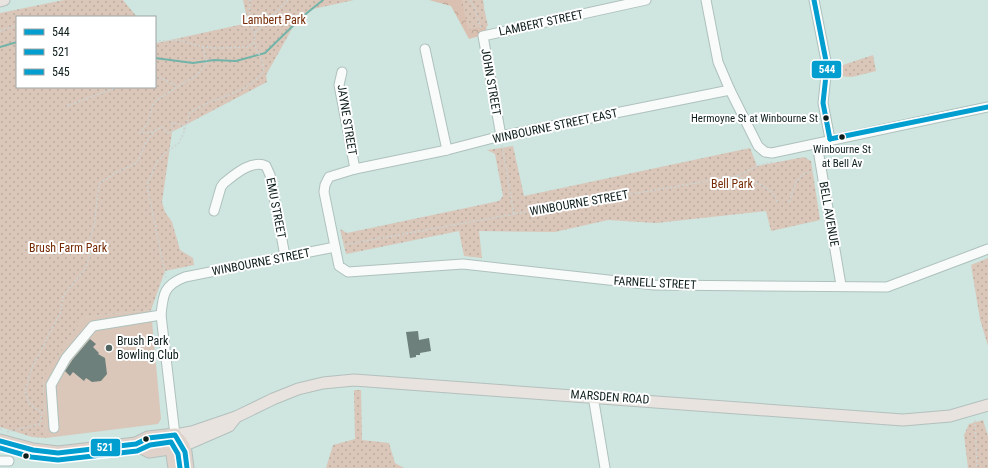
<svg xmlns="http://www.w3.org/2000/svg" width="988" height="468" font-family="'Roboto Condensed',sans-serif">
	<defs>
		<pattern id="forest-crowns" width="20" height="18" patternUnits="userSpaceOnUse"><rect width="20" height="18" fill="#dac0b0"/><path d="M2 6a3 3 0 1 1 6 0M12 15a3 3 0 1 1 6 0" fill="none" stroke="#baa597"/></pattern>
		<pattern id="park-dots" width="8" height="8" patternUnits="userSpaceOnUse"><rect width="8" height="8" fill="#dac7b9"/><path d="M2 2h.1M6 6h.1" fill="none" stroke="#baaa9e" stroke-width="1.8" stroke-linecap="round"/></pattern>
	</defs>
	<rect width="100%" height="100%" fill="#cee5e0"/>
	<!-- forest -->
	<path fill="url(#forest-crowns)" d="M429,0H483L487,34L469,39L451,6Z"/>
	<!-- park -->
	<g fill="url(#park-dots)">
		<path d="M64,0H123L137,17H17V87H155V40L157,43L248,23L243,0H354L313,9L293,27L266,75L267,82L172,132L162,202L165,212L172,222L180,250L193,258L194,265L165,271L151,310L84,317L43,379L46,438L32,437L0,427V13Z"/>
		<path d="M462,0H482L488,26L468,30Z"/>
		<path d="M873,55L876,71L852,77L836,76L837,67Z"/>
		<path d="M513,146L524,196L750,148L757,166L804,157L811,161L820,220L771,231L766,211L656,223L608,220L555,232L479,231L482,258L464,256L459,231L346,254L340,229L347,233L499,201L503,196L495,154L487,150Z"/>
		<path d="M988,258V346L980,319L971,265Z"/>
		<path d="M354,390H361L362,440L389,443L395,463L404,468H326L333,445L355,439Z"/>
		<path d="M983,420L988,436V468H968L964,435L969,424Z"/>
	</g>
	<!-- garden -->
	<path fill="#dac7b9" d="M151,310L161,419L158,424L46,438L43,378L84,317Z"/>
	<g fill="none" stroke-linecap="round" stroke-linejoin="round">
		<!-- stream -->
		<g stroke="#72b4a9" stroke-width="2">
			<path d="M0,47L17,42"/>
			<path d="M155,58L193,63L214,60L236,61L265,53L302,17L323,0"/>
		</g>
	</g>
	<!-- building -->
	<g fill="#6d807c">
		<path d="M418,331L419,340L429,338L431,351L420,353V355H416V357L410,358L406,332Z"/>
		<path d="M90,339L96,344L93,347L99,353L98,354L105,358L107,374L101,381L92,382L86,378L84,381L73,372L70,376L65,371L73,359Z"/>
	</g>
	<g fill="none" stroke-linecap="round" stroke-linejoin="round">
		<defs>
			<g id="minor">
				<path d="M706,0L718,62L730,90"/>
				<path d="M814,0L827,66L823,103L830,139"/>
				<path d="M425,49L447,150"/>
				<path d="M342,72L339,85L355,169"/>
				<path d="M988,107L772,153L765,152L758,146L730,90L501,136L447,150L355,169L329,177L325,185L324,192L339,266L348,272L463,264L654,285L887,287L988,249"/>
				<path d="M501,136L483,36L646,0"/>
				<path d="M817,144L841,285"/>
				<path d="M214,211L221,187L224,183C234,175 252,159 266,166L270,175L285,256"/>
				<path d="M593,396L605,468"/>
				<path d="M54,428L51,385L66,358L93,326L161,315"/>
				<path d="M175,435L161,315C163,294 164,285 185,277L335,247"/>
				<path d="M0,461H9"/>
			</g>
			<g id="major">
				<path d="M0,1L4,0"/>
				<path d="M175,435L192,432L236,417L273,399L298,389L323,383L354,380L903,420L950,416L988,405"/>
				<path d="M183,446L229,426L236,417"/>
			</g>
			<g id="highway">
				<path d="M179,440L185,452L187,468"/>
				<path d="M0,441L33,450L58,453L136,444L148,438L175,435"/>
				<path d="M174,441L172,448L175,468"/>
				<path d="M136,444L149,451L183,446"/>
			</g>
		</defs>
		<!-- minor casing -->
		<use href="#minor" stroke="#afc1bd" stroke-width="11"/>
		<!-- major casing -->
		<use href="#major" stroke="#b4c0be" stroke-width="13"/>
		<!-- highway casing -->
		<use href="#highway" stroke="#b4c0be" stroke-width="15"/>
		<!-- path -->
		<g stroke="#cdd4d2" stroke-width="1.5" stroke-dasharray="2 2" stroke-linecap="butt">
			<path d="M250,0C249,11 248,24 255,33"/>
			<path d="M470,0L475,9L481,29"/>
			<path d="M0,31L17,25"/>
			<path d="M155,41L179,40L203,47L217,48L247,47L254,43"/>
			<path d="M155,78H161L177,86"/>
			<path d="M67,106L118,87"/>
			<path d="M184,130V126L173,122L171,125L174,130L169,134L162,127L149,133H140L149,121L152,106L158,99L197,75L207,62L203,47"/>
			<path d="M502,145L514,214"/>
			<path d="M737,176C752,182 774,186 778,204"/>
			<path d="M789,202L796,182L803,174L814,171"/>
			<path d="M343,245L514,214L737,176L757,166L772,162"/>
			<path d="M166,278L147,185L157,162L164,154L179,143L184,132L190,112C199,108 209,102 218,99C236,92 251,87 263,72V63L254,43L255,33L288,0"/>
			<path d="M975,420L977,468"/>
			<path d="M0,429L4,431"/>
			<path d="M7,432L40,424L42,412L30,405L25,391L32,368L61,311L63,296L85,269L90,255V238L94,227L99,184L115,173L137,163L147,140L156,130"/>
		</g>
		<!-- minor -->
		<use href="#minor" stroke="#f8fbfa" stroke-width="9"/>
		<!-- major -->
		<use href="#major" stroke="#e8e3de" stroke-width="11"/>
		<!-- highway -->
		<use href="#highway" stroke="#dfd2cb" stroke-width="13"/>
		<defs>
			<g id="bus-1">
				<path d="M814,0L827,66L823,103L830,139"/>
				<path d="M830,139L988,107"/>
			</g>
			<path id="bus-2" d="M0,441L33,450L58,453L136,444L148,438L175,435L185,452L187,468"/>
			<path id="bus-3" d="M0,448L31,457L58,460L137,451L150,445L171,442L178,454L180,468"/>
		</defs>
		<!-- bus-1 casing -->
		<use href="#bus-1" stroke="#fff" stroke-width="8"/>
		<!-- bus-2 casing -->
		<use href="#bus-2" stroke="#fff" stroke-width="8"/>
		<!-- bus-3 casing -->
		<use href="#bus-3" stroke="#fff" stroke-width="8"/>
		<!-- bus-1 -->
		<use href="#bus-1" stroke="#029ecf" stroke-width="5"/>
		<!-- bus-2 -->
		<use href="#bus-2" stroke="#029ecf" stroke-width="5"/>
		<!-- bus-3 -->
		<use href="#bus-3" stroke="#029ecf" stroke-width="5"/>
	</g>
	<!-- markers -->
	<g fill="#0d1e1b" stroke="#fff" stroke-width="1.5">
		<circle cx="826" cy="118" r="3.5"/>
		<circle cx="842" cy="137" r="3.5"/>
		<circle cx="146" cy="439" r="3.5"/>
		<circle cx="26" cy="456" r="3.5"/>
	</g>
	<circle fill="#516460" stroke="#fff" stroke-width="1.5" cx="109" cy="348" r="4"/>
	<g text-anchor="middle" stroke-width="4" stroke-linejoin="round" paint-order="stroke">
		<!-- bus labels -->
		<g font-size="11" fill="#0d1e1b" stroke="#fff" text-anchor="end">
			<text x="818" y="122">Hermoyne St at Winbourne St</text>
			<text x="842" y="153" text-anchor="middle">Winbourne St<tspan x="842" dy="14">at Bell Av</tspan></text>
		</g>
		<!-- park labels -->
		<g font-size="12" fill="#762b06" stroke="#fff">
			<text x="274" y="24">Lambert Park</text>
			<text x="732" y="188">Bell Park</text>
			<text x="68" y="252">Brush Farm Park</text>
		</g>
		<!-- street labels -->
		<g font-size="12" fill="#0d1e1b" stroke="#fff">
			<text transform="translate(541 23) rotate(-12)" y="4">LAMBERT STREET</text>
			<text transform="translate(491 82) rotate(80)" y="4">JOHN STREET</text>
			<text transform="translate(347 120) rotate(81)" y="4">JAYNE STREET</text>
			<text transform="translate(555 126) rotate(-12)" y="4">WINBOURNE STREET EAST</text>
			<text transform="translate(579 203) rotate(-10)" y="4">WINBOURNE STREET</text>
			<text transform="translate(276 208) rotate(79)" y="4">EMU STREET</text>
			<text transform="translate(829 214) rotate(80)" y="4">BELL AVENUE</text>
			<text transform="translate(261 262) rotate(-11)" y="4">WINBOURNE STREET</text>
			<text transform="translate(655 283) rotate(3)" y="4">FARNELL STREET</text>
			<text transform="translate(610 397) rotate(4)" y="4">MARSDEN ROAD</text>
		</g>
		<!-- poi labels -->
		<g font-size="12" fill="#0d1e1b" stroke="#fff" text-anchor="start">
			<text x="117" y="345">Brush Park<tspan x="117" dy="14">Bowling Club</tspan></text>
		</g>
	</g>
	<g stroke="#fff" stroke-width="1.5">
		<rect x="811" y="60" width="31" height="19" rx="4" fill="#029ecf"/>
		<rect x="90" y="438" width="31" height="19" rx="4" fill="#029ecf"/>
	</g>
	<g font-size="11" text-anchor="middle" font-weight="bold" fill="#fff">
		<text x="827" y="73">544</text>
		<text x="105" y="451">521</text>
	</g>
	<!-- legend -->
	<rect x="16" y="16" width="140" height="72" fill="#ffffff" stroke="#9ea5a4"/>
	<rect x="24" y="29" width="20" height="6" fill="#029ecf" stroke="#9ea5a4"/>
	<text x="52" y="36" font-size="12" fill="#0d1e1b">544</text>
	<rect x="24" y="49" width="20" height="6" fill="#029ecf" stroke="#9ea5a4"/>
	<text x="52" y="56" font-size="12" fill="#0d1e1b">521</text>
	<rect x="24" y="69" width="20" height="6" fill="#029ecf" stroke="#9ea5a4"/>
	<text x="52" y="76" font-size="12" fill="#0d1e1b">545</text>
</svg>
